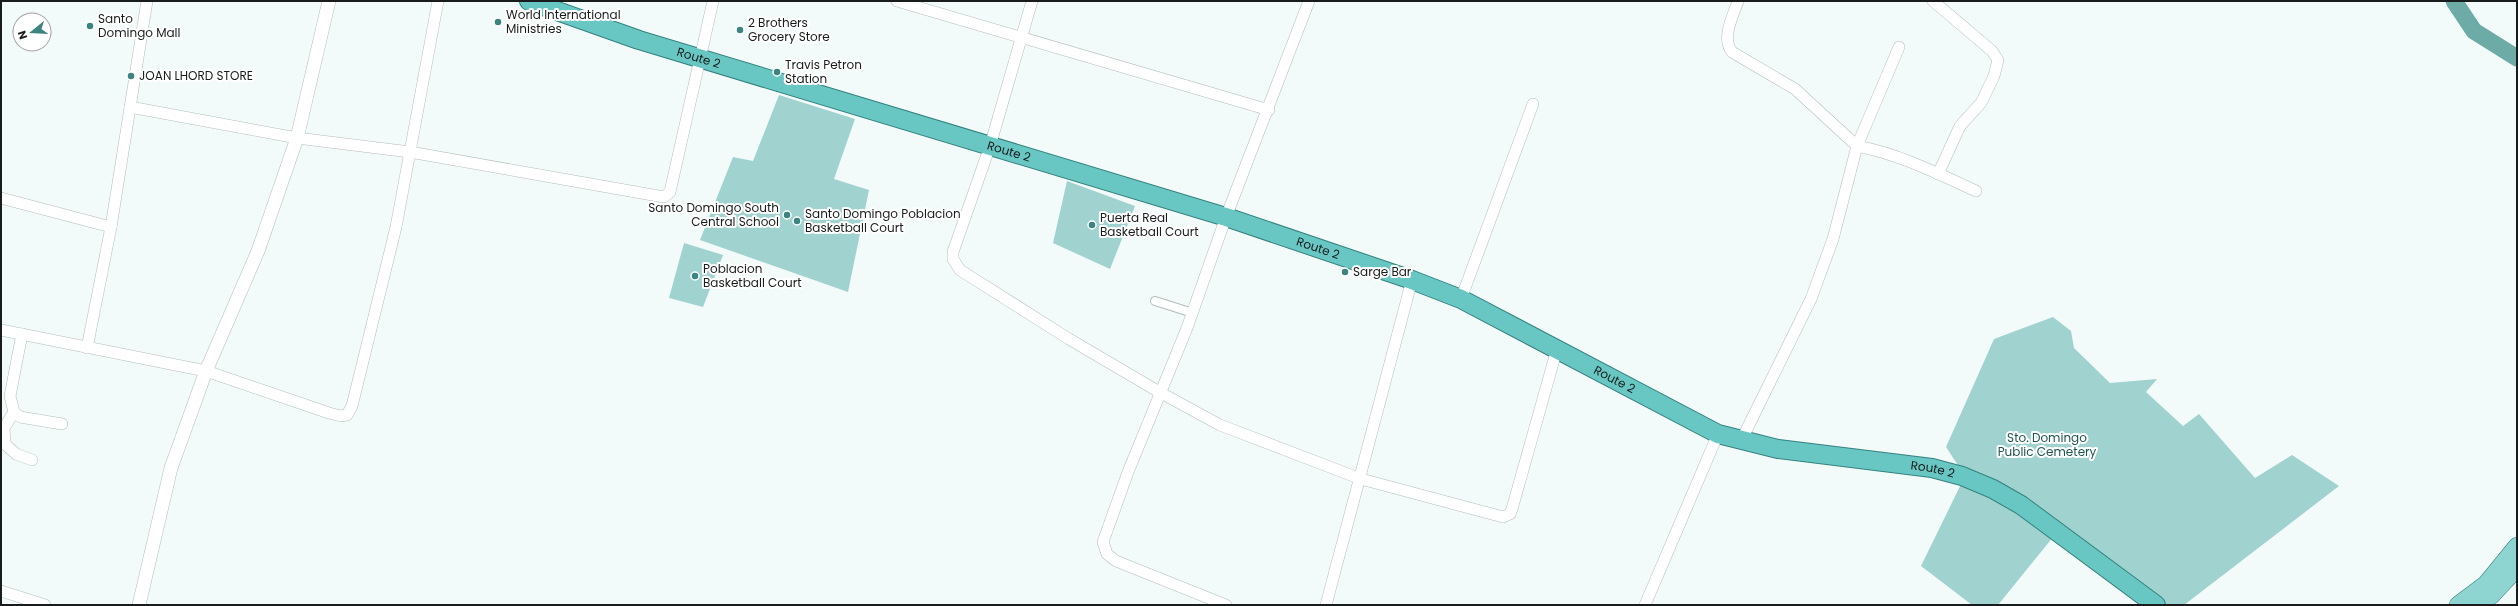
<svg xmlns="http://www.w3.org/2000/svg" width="2518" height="606" font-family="Poppins,sans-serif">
	<rect width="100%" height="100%" fill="#f2fbfa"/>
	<!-- green -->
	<g fill="#a0d2cf">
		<path d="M779,95L855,119L834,179L869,190L848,292L700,240L733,157L753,161Z"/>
		<path d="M1067,181L1135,206L1110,269L1053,243Z"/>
		<path d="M684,243L723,255L703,307L669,298Z"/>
		<path d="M2053,317L2071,331L2074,348L2110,383L2157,379L2146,392L2183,426L2199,414L2255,478L2292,455L2339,486L2184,605H2162L2058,531L1998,605H1972L1921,566L1965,476L1946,447L1994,339Z"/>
	</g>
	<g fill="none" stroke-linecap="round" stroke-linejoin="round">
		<!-- river -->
		<path stroke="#6daba7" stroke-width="17" d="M2454,1L2474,31L2517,58"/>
		<defs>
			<path id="pedestrian" d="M1155,301L1193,313"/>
			<g id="minor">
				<path d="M897,1L1269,110"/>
				<path d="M1032,1L990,146L953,252V259L960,270L1069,339L1161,393L1220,425L1361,479L1503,517L1510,514L1512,509L1557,349"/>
				<path d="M1738,1C1733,16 1721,38 1732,52L1795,89L1857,146L1833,239L1811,299L1741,441"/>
				<path d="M1933,1L1992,51L1998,60L1994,76L1981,103L1960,126L1938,174"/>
				<path d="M1899,47L1857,146C1899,154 1937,173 1976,191"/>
				<path d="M130,107L297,138L410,152L664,197L670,192L713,1"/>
				<path d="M1,198L111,227"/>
				<path d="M1461,299L1533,104"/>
				<path d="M1,330L206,371L329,413L341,416L347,415L352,406L396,227L438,1"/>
				<path d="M22,334L10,396L14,412L20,417L62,424"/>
				<path d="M87,348L111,227L147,1"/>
				<path d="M14,412L4,428L5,444L16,454L32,460"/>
				<path d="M1,591L45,605"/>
				<path d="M1226,605L1116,561L1107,554L1103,542L1128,472L1187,328L1226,217L1309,1"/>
				<path d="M1326,605L1412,280"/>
				<path d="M1645,605L1718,434"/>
			</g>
			<path id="tertiary" d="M139,605L171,468L206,371L258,251L297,138L329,1"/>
			<g id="primary">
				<path d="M2458,605L2486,584L2517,546"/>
				<path d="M2478,605L2492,595L2517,568"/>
			</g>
			<g id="trunk">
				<path id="s1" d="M529,1L639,40L1226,217L1412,280L1461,299L1718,434L1778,449L1932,468L1962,476L1993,489L2021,505L2156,605"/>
			</g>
		</defs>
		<!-- pedestrian casing -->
		<use href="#pedestrian" stroke="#b4bdbc" stroke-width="10"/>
		<!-- minor casing -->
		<use href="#minor" stroke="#b4bdbc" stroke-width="12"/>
		<!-- tertiary casing -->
		<use href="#tertiary" stroke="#b4bdbc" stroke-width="14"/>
		<!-- primary casing -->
		<use href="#primary" stroke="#34827f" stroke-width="18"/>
		<!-- trunk casing -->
		<use href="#trunk" stroke="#34827f" stroke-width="20"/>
		<!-- pedestrian -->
		<use href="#pedestrian" stroke="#fff" stroke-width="8"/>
		<!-- minor -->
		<use href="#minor" stroke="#fff" stroke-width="11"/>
		<!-- tertiary -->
		<use href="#tertiary" stroke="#fff" stroke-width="13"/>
		<!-- primary -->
		<use href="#primary" stroke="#8ed5d2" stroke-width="17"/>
		<!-- trunk -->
		<use href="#trunk" stroke="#68c7c3" stroke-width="18"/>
	</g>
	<!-- markers -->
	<g fill="#3c8480" stroke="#fff" stroke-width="1.5">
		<circle cx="498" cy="22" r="4"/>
		<circle cx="90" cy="26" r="4"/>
		<circle cx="740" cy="30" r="4"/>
		<circle cx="777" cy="72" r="4"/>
		<circle cx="131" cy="76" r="4"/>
		<circle cx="787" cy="215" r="4"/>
		<circle cx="797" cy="221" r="4"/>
		<circle cx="1092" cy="225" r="4"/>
		<circle cx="1345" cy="272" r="4"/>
		<circle cx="695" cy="276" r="4"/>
	</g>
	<g text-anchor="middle" stroke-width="4" stroke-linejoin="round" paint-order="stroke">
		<!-- poi labels -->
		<g font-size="12" fill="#191c1c" stroke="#fff" text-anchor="start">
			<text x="506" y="19">World International<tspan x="506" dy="14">Ministries</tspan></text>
			<text x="98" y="23">Santo<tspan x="98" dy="14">Domingo Mall</tspan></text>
			<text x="748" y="27">2 Brothers<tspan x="748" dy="14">Grocery Store</tspan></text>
			<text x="785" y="69">Travis Petron<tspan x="785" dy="14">Station</tspan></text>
			<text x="139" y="80">JOAN LHORD STORE</text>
			<text x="779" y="212" text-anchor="end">Santo Domingo South<tspan x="779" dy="14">Central School</tspan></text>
			<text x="805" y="218">Santo Domingo Poblacion<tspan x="805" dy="14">Basketball Court</tspan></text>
			<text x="1100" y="222">Puerta Real<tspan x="1100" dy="14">Basketball Court</tspan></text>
			<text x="703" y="273">Poblacion<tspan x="703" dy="14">Basketball Court</tspan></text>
			<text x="1353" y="276">Sarge Bar</text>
		</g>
		<!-- street labels -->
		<g font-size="12" fill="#191c1c" stroke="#fff">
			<text dy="4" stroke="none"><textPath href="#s1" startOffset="179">Route 2</textPath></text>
			<text dy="4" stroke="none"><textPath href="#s1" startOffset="503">Route 2</textPath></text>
			<text dy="4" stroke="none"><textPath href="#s1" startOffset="827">Route 2</textPath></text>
			<text dy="4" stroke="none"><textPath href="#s1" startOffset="1152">Route 2</textPath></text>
			<text dy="4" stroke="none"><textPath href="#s1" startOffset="1487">Route 2</textPath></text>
		</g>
		<!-- park labels -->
		<g font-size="12" fill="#1e5451" stroke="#fff">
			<text x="2047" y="442">Sto. Domingo<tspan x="2047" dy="14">Public Cemetery</tspan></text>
		</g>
	</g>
	<!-- border -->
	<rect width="2518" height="606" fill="none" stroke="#191c1c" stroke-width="4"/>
	<!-- north arrow -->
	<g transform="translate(32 32) rotate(252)"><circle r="19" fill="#ffffff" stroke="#a3a4a4"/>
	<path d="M0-3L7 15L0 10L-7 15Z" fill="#3c8480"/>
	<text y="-6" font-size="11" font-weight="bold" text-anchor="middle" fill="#191c1c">N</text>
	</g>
</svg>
